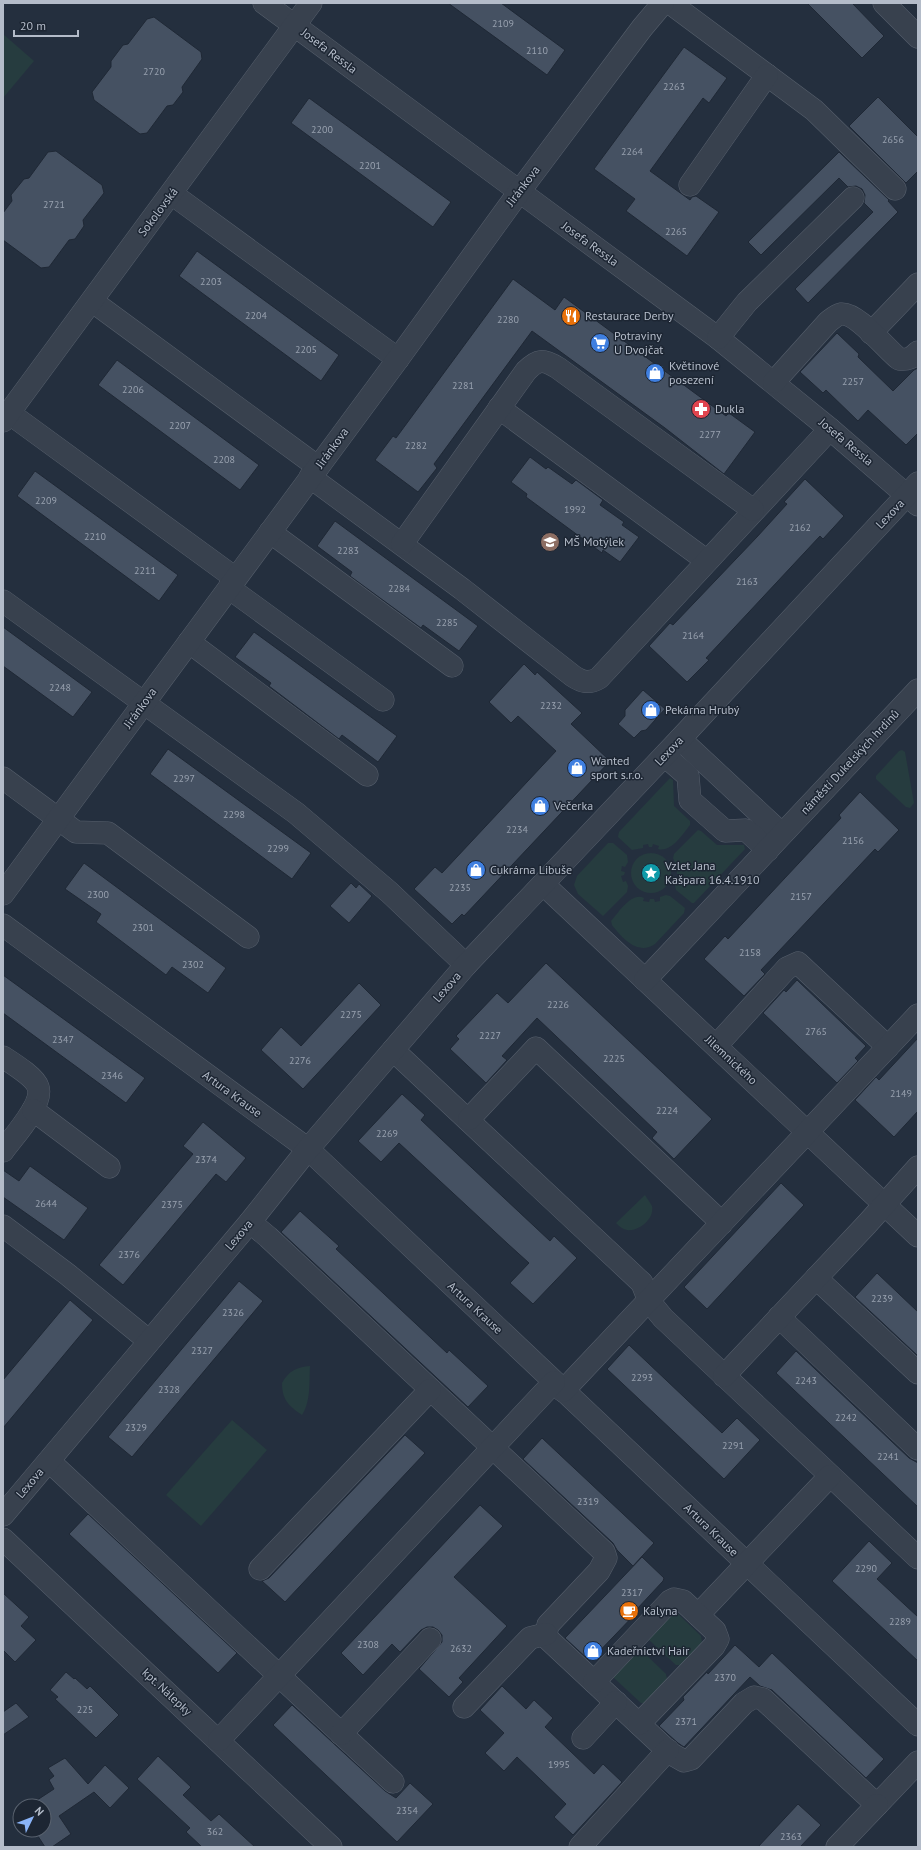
<svg xmlns="http://www.w3.org/2000/svg" width="921" height="1850" font-family="'PT Sans',sans-serif">
	<rect width="100%" height="100%" fill="#242f3e"/>
	<!-- green -->
	<g fill="#263c3f">
		<path d="M3,34L34,61L3,98Z"/>
		<path d="M902,750L905,752L914,803L910,808L906,807L876,779V776L899,751Z"/>
		<path d="M670,778L673,780L674,806L690,821V825C683,834 671,853 658,849L659,846L653,844L652,847H649L648,844L643,845V848L632,850L618,837L619,832Z"/>
		<path d="M698,830L701,831L717,845H744L745,849L694,903H692L676,890L675,885L676,879H679L680,874H677V871L680,870L679,864L676,865L673,858L674,854Z"/>
		<path d="M608,843H613L627,855L628,862L625,867L622,866L621,871L625,872L624,875L621,876L623,882L626,881L628,886L627,892L603,916L578,894L574,885L577,876Z"/>
		<circle cx="651" cy="873" r="20"/>
		<path d="M666,895L670,896L685,908L684,913L655,944C638,956 622,938 612,925L611,921C618,913 632,891 644,898L643,901L649,902L650,899H654L655,902L660,901V897Z"/>
		<path d="M645,1195C647,1199 650,1202 652,1206C655,1219 638,1232 627,1230C622,1229 619,1226 616,1223Z"/>
		<path d="M310,1366C309,1382 311,1402 302,1415C289,1406 282,1400 282,1383C289,1371 296,1367 310,1366Z"/>
		<path d="M232,1420L267,1450L201,1526L166,1495Z"/>
		<path d="M675,1611L701,1636L702,1642L681,1665H676L649,1640V1635Z"/>
		<path d="M635,1649H640L666,1674L667,1679L646,1703H641L614,1678V1673Z"/>
	</g>
	<!-- building -->
	<g fill="#455162" stroke="#1f2835">
		<path d="M448,3H501L565,50L547,75Z"/>
		<path d="M807,3H852L884,36L862,58Z"/>
		<path d="M154,17L201,52L202,59L182,87L183,92L173,105L167,106L147,133L140,134L94,100L92,92L111,67V61L123,45L128,44L147,19Z"/>
		<path d="M684,47L727,78L709,103L703,98L650,171L690,200L692,197L696,196L719,212L687,256L626,211L635,199L594,169Z"/>
		<path d="M878,97L918,137V171L906,183L849,126Z"/>
		<path d="M309,98L451,202L433,227L291,123Z"/>
		<path d="M56,151L102,185L104,193L83,220L84,226L75,239L69,240L49,267L41,268L3,240V213L12,201L11,195L24,179L29,178L48,152Z"/>
		<path d="M839,152L889,200L888,201L898,212L808,303L795,289L873,212L864,203L865,195L862,189L856,186L848,187L839,178L761,255L748,242Z"/>
		<path d="M197,251L339,355L321,381L179,276Z"/>
		<path d="M513,279L555,310L564,297L726,416L729,413L755,432L724,474L665,428L532,331L434,464L437,468L418,492L375,460L393,436L396,438Z"/>
		<path d="M837,333L859,354L858,357L893,391L914,370L918,368V433L906,445L868,410L858,421L826,390L823,393L800,372Z"/>
		<path d="M117,360L259,465L240,490L98,385Z"/>
		<path d="M530,457L546,469L548,467L572,484L576,480L603,500L600,505L624,522L622,525L639,537L620,562L603,550L602,553L526,497L527,494L511,482Z"/>
		<path d="M35,471L178,575L159,601L17,496Z"/>
		<path d="M805,479L844,516L823,539L820,536L706,658L709,660L687,682L649,646L670,623L673,625L757,537L787,504L784,502Z"/>
		<path d="M335,521L478,626L459,651L423,625L421,628L350,576L352,572L317,546Z"/>
		<path d="M3,627L92,692L73,717L3,666Z"/>
		<path d="M254,632L397,736L378,762L342,735L339,739L269,686L271,683L235,657Z"/>
		<path d="M524,664L535,675L537,672L582,713L571,724L610,761L464,916L462,914L452,924L414,889L435,867L442,873L556,751L518,716L511,723L489,702Z"/>
		<path d="M643,690L665,709L646,730L641,731L634,738L618,724L625,716V710Z"/>
		<path d="M168,749L311,853L292,879L150,774Z"/>
		<path d="M860,792L899,830L878,852L875,849L761,970L765,974L744,996L704,959L725,936L728,939L841,818L839,815Z"/>
		<path d="M84,863L226,968L208,993L172,967L166,975L96,922L101,914L65,889Z"/>
		<path d="M351,883L356,888L359,884L372,896L349,923L330,906Z"/>
		<path d="M546,963L712,1119L674,1159L652,1138L657,1132L537,1018L502,1056L507,1060L486,1083L450,1049L459,1039L456,1036L497,993L508,1003Z"/>
		<path d="M3,975L145,1078L126,1103L3,1013Z"/>
		<path d="M797,980L866,1046L855,1058L858,1061L837,1083L763,1013L784,990L786,992Z"/>
		<path d="M359,983L381,1005L303,1089L261,1050L281,1027L301,1046Z"/>
		<path d="M918,1038V1111L894,1137L855,1100L876,1077L879,1080Z"/>
		<path d="M402,1094L425,1115L421,1120L440,1138L550,1241L554,1236L577,1258L533,1304L510,1283L529,1263L508,1244L399,1143L381,1162L358,1141Z"/>
		<path d="M203,1122L246,1158L226,1182L216,1174L123,1285L99,1265L193,1154L183,1146Z"/>
		<path d="M30,1166L88,1208L64,1240L3,1197V1170L19,1181Z"/>
		<path d="M781,1183L804,1205L707,1309L684,1287Z"/>
		<path d="M300,1211L339,1246L336,1249L447,1353L449,1350L488,1386L468,1407L281,1232Z"/>
		<path d="M877,1273L918,1312V1356L855,1297Z"/>
		<path d="M239,1281L263,1301L132,1457L108,1437Z"/>
		<path d="M70,1300L93,1320L3,1428V1380Z"/>
		<path d="M629,1345L722,1433L737,1418L760,1440L724,1479L607,1369Z"/>
		<path d="M796,1351L909,1458L918,1463V1507L776,1373Z"/>
		<path d="M405,1435L425,1453L285,1602L262,1581L269,1578Z"/>
		<path d="M542,1438L654,1543L633,1566L617,1550L613,1543L523,1459Z"/>
		<path d="M480,1505L503,1526L454,1577L507,1626L459,1678L463,1682L449,1697L419,1669L442,1642V1635L438,1630L433,1627H427L421,1630L400,1652L392,1644L363,1675L341,1653Z"/>
		<path d="M88,1514L237,1653L218,1673L69,1534Z"/>
		<path d="M869,1541L892,1563L877,1579L918,1617V1661L832,1581Z"/>
		<path d="M642,1557L664,1578L663,1581L637,1609L639,1610L590,1661L565,1638Z"/>
		<path d="M3,1593L29,1617L21,1626L36,1640L15,1662L3,1650Z"/>
		<path d="M735,1645L759,1667L772,1653L884,1759L866,1778L772,1690L760,1686L750,1677L684,1747L678,1743L659,1726L684,1700L683,1697L707,1672L708,1674Z"/>
		<path d="M66,1672L74,1679L75,1678L87,1689L90,1686L119,1715L96,1738L55,1699L58,1697L50,1690Z"/>
		<path d="M502,1686L526,1709L534,1700L553,1718L545,1727L594,1774L603,1764L622,1782L573,1835L554,1817L566,1804L517,1757L504,1771L485,1753L504,1733L480,1710Z"/>
		<path d="M16,1703L29,1717L3,1735V1712Z"/>
		<path d="M292,1705L385,1791L396,1798L410,1783L433,1804L397,1842L273,1725Z"/>
		<path d="M158,1756L191,1787L183,1795L211,1821L219,1814L255,1847H202L186,1832L190,1828L137,1779Z"/>
		<path d="M65,1758L88,1784L105,1765L129,1788L110,1808L94,1792L59,1816L71,1834L52,1847H45L34,1830H44V1806H28L54,1789L49,1780L54,1776L48,1768Z"/>
		<path d="M798,1804L821,1825L800,1847H758Z"/>
	</g>
	<g fill="none" stroke-linecap="round" stroke-linejoin="round">
		<defs>
			<g id="minor">
				<path d="M264,3L718,338L830,429L918,505"/>
				<path d="M670,3L814,110L895,189"/>
				<path d="M884,3L918,37"/>
				<path d="M690,185L767,75"/>
				<path d="M172,194L398,359"/>
				<path d="M92,301L318,467"/>
				<path d="M871,333L918,284"/>
				<path d="M718,338L747,302L853,198"/>
				<path d="M774,382L828,322C832,319 836,315 841,314C857,312 886,349 899,359C908,360 912,358 918,352"/>
				<path d="M499,408L707,561"/>
				<path d="M9,413L235,578"/>
				<path d="M3,421L311,3"/>
				<path d="M310,477L462,589L573,676C582,682 589,684 599,678L830,429"/>
				<path d="M270,532L452,666"/>
				<path d="M402,544L526,371C538,359 543,359 558,368L753,510"/>
				<path d="M229,588L383,700"/>
				<path d="M3,601L296,813L389,892L466,965"/>
				<path d="M189,642L367,775"/>
				<path d="M680,739L782,834"/>
				<path d="M665,756L688,776L690,800L725,831L746,830L768,850"/>
				<path d="M3,778L76,832L108,833L248,937"/>
				<path d="M543,884L918,1236"/>
				<path d="M3,894L398,359L519,192L642,28L663,3"/>
				<path d="M3,925L308,1149L918,1725"/>
				<path d="M645,980L918,690"/>
				<path d="M716,1046L787,968L798,963L888,1047"/>
				<path d="M393,1050L642,1283L649,1301L663,1318L918,1558"/>
				<path d="M3,1057C12,1063 35,1077 38,1087C44,1104 13,1137 3,1151"/>
				<path d="M33,1110L109,1167"/>
				<path d="M469,1119L536,1048L722,1223"/>
				<path d="M250,1222L268,1237L604,1552L606,1558L599,1571L548,1625L546,1634L549,1640L670,1753L684,1761L691,1759L744,1703L754,1697L763,1699L877,1805L918,1762"/>
				<path d="M3,1226L67,1274L149,1341"/>
				<path d="M816,1278L918,1373"/>
				<path d="M779,1317L918,1449"/>
				<path d="M724,1376L867,1224L918,1167"/>
				<path d="M563,1391L918,1015"/>
				<path d="M49,1461L393,1782"/>
				<path d="M3,1515L250,1222L308,1149L466,965L680,739L918,483"/>
				<path d="M3,1539L331,1847"/>
				<path d="M260,1569L430,1390"/>
				<path d="M698,1615L830,1476"/>
				<path d="M594,1682L670,1601L674,1599L683,1601L715,1631L718,1639L714,1646L639,1724"/>
				<path d="M464,1707L530,1638L546,1634"/>
				<path d="M341,1734L430,1639"/>
				<path d="M583,1738L616,1702"/>
				<path d="M219,1740L554,1382"/>
				<path d="M580,1847L668,1750"/>
				<path d="M837,1847L877,1805"/>
			</g>
		</defs>
		<!-- minor casing -->
		<use href="#minor" stroke="#565f6c" stroke-width="23"/>
		<!-- minor -->
		<use href="#minor" stroke="#38414e" stroke-width="22"/>
	</g>
	<!-- icons -->
	<defs>
		<symbol id="restaurant-disc" viewBox="-11 -11 22 22"><circle r="9.5" fill="#e8710a" stroke="#1d2633"/><path d="M-5-6h1v4h1v-4h1v4h1v-4h1v5L-1.5 .5V6h-2V.5L-5-1ZM5-6V6H3V1.5H1.5Q1.5-4 5-6Z" fill="#fff"/></symbol>
		<symbol id="supermarket-disc" viewBox="-11 -11 22 22"><circle r="9.5" fill="#3f7fe0" stroke="#1d2633"/><path d="M-6-5.5h2.5l.6 2H6L4.5 2H-2.5L-4.4-4H-6ZM-1.5 3.2a1.3 1.3 0 1 0 .1 0ZM3 3.2a1.3 1.3 0 1 0 .1 0Z" fill="#fff"/></symbol>
		<symbol id="shop-disc" viewBox="-11 -11 22 22"><circle r="9.5" fill="#3f7fe0" stroke="#1d2633"/><path d="M-5-2.5h2.3a2.7 3.5 0 0 1 5.4 0H5L5.5 6h-11ZM-1.5-2.5h3a1.5 2.3 0 0 0-3 0Z" fill="#fff"/></symbol>
		<symbol id="pharmacy-disc" viewBox="-11 -11 22 22"><circle r="9.5" fill="#e0444e" stroke="#1d2633"/><path d="M-2-6h4v4h4v4h-4v4h-4v-4h-4v-4h4Z" fill="#fff"/></symbol>
		<symbol id="school-disc" viewBox="-11 -11 22 22"><circle r="9.5" fill="#8d6e63" stroke="#1d2633"/><path d="M0-5L7-2L0 1L-7-2ZM-4 1L0 2.5L4 1V4Q0 6-4 4Z" fill="#fff"/></symbol>
		<symbol id="sight-disc" viewBox="-11 -11 22 22"><circle r="9.5" fill="#0f9aa8" stroke="#1d2633"/><path d="M0-6L1.8-2.2L6-1.7L2.9 1.2L3.7 5.4L0 3.3L-3.7 5.4L-2.9 1.2L-6-1.7L-1.8-2.2Z" fill="#fff"/></symbol>
		<symbol id="cafe-disc" viewBox="-11 -11 22 22"><circle r="9.5" fill="#e8710a" stroke="#1d2633"/><path d="M-5.5-4.5H6V0H3Q3 3.5 0 3.5H-2.5Q-5.5 3.5-5.5 0ZM3-3.2v2h1.7v-2ZM-6 4.5H4V6H-6Z" fill="#fff"/></symbol>
	</defs>
	<g fill-rule="evenodd">
		<use href="#restaurant-disc" x="560" y="305" width="22" height="22"/>
		<use href="#supermarket-disc" x="589" y="332" width="22" height="22"/>
		<use href="#shop-disc" x="644" y="362" width="22" height="22"/>
		<use href="#pharmacy-disc" x="690" y="398" width="22" height="22"/>
		<use href="#school-disc" x="539" y="531" width="22" height="22"/>
		<use href="#shop-disc" x="640" y="699" width="22" height="22"/>
		<use href="#shop-disc" x="566" y="757" width="22" height="22"/>
		<use href="#shop-disc" x="529" y="795" width="22" height="22"/>
		<use href="#shop-disc" x="465" y="859" width="22" height="22"/>
		<use href="#sight-disc" x="640" y="862" width="22" height="22"/>
		<use href="#cafe-disc" x="618" y="1600" width="22" height="22"/>
		<use href="#shop-disc" x="582" y="1640" width="22" height="22"/>
	</g>
	<g text-anchor="middle" stroke-width="3" stroke-linejoin="round" paint-order="stroke">
		<!-- number labels -->
		<g font-size="10" fill="#98a1af">
			<text x="503" y="27">2109</text>
			<text x="537" y="54">2110</text>
			<text x="154" y="75">2720</text>
			<text x="674" y="90">2263</text>
			<text x="322" y="133">2200</text>
			<text x="893" y="143">2656</text>
			<text x="632" y="155">2264</text>
			<text x="370" y="169">2201</text>
			<text x="54" y="208">2721</text>
			<text x="676" y="235">2265</text>
			<text x="211" y="285">2203</text>
			<text x="256" y="319">2204</text>
			<text x="508" y="323">2280</text>
			<text x="306" y="353">2205</text>
			<text x="853" y="385">2257</text>
			<text x="463" y="389">2281</text>
			<text x="133" y="393">2206</text>
			<text x="180" y="429">2207</text>
			<text x="710" y="438">2277</text>
			<text x="416" y="449">2282</text>
			<text x="224" y="463">2208</text>
			<text x="46" y="504">2209</text>
			<text x="575" y="513">1992</text>
			<text x="800" y="531">2162</text>
			<text x="95" y="540">2210</text>
			<text x="348" y="554">2283</text>
			<text x="145" y="574">2211</text>
			<text x="747" y="585">2163</text>
			<text x="399" y="592">2284</text>
			<text x="447" y="626">2285</text>
			<text x="693" y="639">2164</text>
			<text x="60" y="691">2248</text>
			<text x="551" y="709">2232</text>
			<text x="184" y="782">2297</text>
			<text x="234" y="818">2298</text>
			<text x="517" y="833">2234</text>
			<text x="853" y="844">2156</text>
			<text x="278" y="852">2299</text>
			<text x="460" y="891">2235</text>
			<text x="98" y="898">2300</text>
			<text x="801" y="900">2157</text>
			<text x="143" y="931">2301</text>
			<text x="750" y="956">2158</text>
			<text x="193" y="968">2302</text>
			<text x="558" y="1008">2226</text>
			<text x="351" y="1018">2275</text>
			<text x="816" y="1035">2765</text>
			<text x="490" y="1039">2227</text>
			<text x="63" y="1043">2347</text>
			<text x="614" y="1062">2225</text>
			<text x="300" y="1064">2276</text>
			<text x="112" y="1079">2346</text>
			<text x="901" y="1097">2149</text>
			<text x="667" y="1114">2224</text>
			<text x="387" y="1137">2269</text>
			<text x="206" y="1163">2374</text>
			<text x="46" y="1207">2644</text>
			<text x="172" y="1208">2375</text>
			<text x="129" y="1258">2376</text>
			<text x="882" y="1302">2239</text>
			<text x="233" y="1316">2326</text>
			<text x="202" y="1354">2327</text>
			<text x="642" y="1381">2293</text>
			<text x="806" y="1384">2243</text>
			<text x="169" y="1393">2328</text>
			<text x="846" y="1421">2242</text>
			<text x="136" y="1431">2329</text>
			<text x="733" y="1449">2291</text>
			<text x="888" y="1460">2241</text>
			<text x="588" y="1505">2319</text>
			<text x="866" y="1572">2290</text>
			<text x="632" y="1596">2317</text>
			<text x="900" y="1625">2289</text>
			<text x="368" y="1648">2308</text>
			<text x="461" y="1652">2632</text>
			<text x="725" y="1681">2370</text>
			<text x="85" y="1713">225</text>
			<text x="686" y="1725">2371</text>
			<text x="559" y="1768">1995</text>
			<text x="407" y="1814">2354</text>
			<text x="215" y="1835">362</text>
			<text x="791" y="1840">2363</text>
		</g>
		<!-- street labels -->
		<g font-size="12" fill="#b4bcc9" stroke="#1d2633">
			<text transform="translate(329 51) rotate(37)" y="4">Josefa Ressla</text>
			<text transform="translate(523 186) rotate(-53)" y="4">Jiránkova</text>
			<text transform="translate(158 212) rotate(-53)" y="4">Sokolovská</text>
			<text transform="translate(590 244) rotate(36)" y="4">Josefa Ressla</text>
			<text transform="translate(846 442) rotate(40)" y="4">Josefa Ressla</text>
			<text transform="translate(332 448) rotate(-54)" y="4">Jiránkova</text>
			<text transform="translate(890 514) rotate(-47)" y="4">Lexova</text>
			<text transform="translate(140 708) rotate(-54)" y="4">Jiránkova</text>
			<text transform="translate(669 751) rotate(-47)" y="4">Lexova</text>
			<text transform="translate(850 762) rotate(-47)" y="4">náměstí Dukelských hrdinů</text>
			<text transform="translate(447 987) rotate(-49)" y="4">Lexova</text>
			<text transform="translate(731 1060) rotate(43)" y="4">Jilemnického</text>
			<text transform="translate(232 1094) rotate(36)" y="4">Artura Krause</text>
			<text transform="translate(239 1235) rotate(-50)" y="4">Lexova</text>
			<text transform="translate(475 1308) rotate(43)" y="4">Artura Krause</text>
			<text transform="translate(30 1483) rotate(-50)" y="4">Lexova</text>
			<text transform="translate(711 1530) rotate(44)" y="4">Artura Krause</text>
			<text transform="translate(167 1692) rotate(43)" y="4">kpt. Nálepky</text>
		</g>
		<!-- poi labels -->
		<g font-size="12" fill="#b4bcc9" stroke="#1d2633" text-anchor="start">
			<text x="585" y="320">Restaurace Derby</text>
			<text x="614" y="340">Potraviny<tspan x="614" dy="14">U Dvojčat</tspan></text>
			<text x="669" y="370">Květinové<tspan x="669" dy="14">posezení</tspan></text>
			<text x="715" y="413">Dukla</text>
			<text x="564" y="546">MŠ Motýlek</text>
			<text x="665" y="714">Pekárna Hrubý</text>
			<text x="591" y="765">Wanted<tspan x="591" dy="14">sport s.r.o.</tspan></text>
			<text x="554" y="810">Večerka</text>
			<text x="665" y="870">Vzlet Jana<tspan x="665" dy="14">Kašpara 16.4.1910</tspan></text>
			<text x="490" y="874">Cukrárna Libuše</text>
			<text x="643" y="1615">Kalyna</text>
			<text x="607" y="1655">Kadeřnictví Hair</text>
		</g>
	</g>
	<!-- border -->
	<rect width="921" height="1850" fill="none" stroke="#b4bcc9" stroke-width="8"/>
	<!-- north arrow -->
	<g transform="translate(32 1818) rotate(47)"><circle r="19" fill="#1d2633" stroke="#59626f"/>
	<path d="M0-3L7 15L0 10L-7 15Z" fill="#8ab4f8"/>
	<text y="-6" font-size="11" font-weight="bold" text-anchor="middle" fill="#b4bcc9">N</text>
	</g>
	<!-- scale -->
	<path d="M14 30v6h64v-6" fill="none" stroke="#b4bcc9" stroke-width="2"/>
	<text x="20" y="30" font-size="12" fill="#b4bcc9" stroke="#1d2633" stroke-width="3" paint-order="stroke">20 m</text>
</svg>
